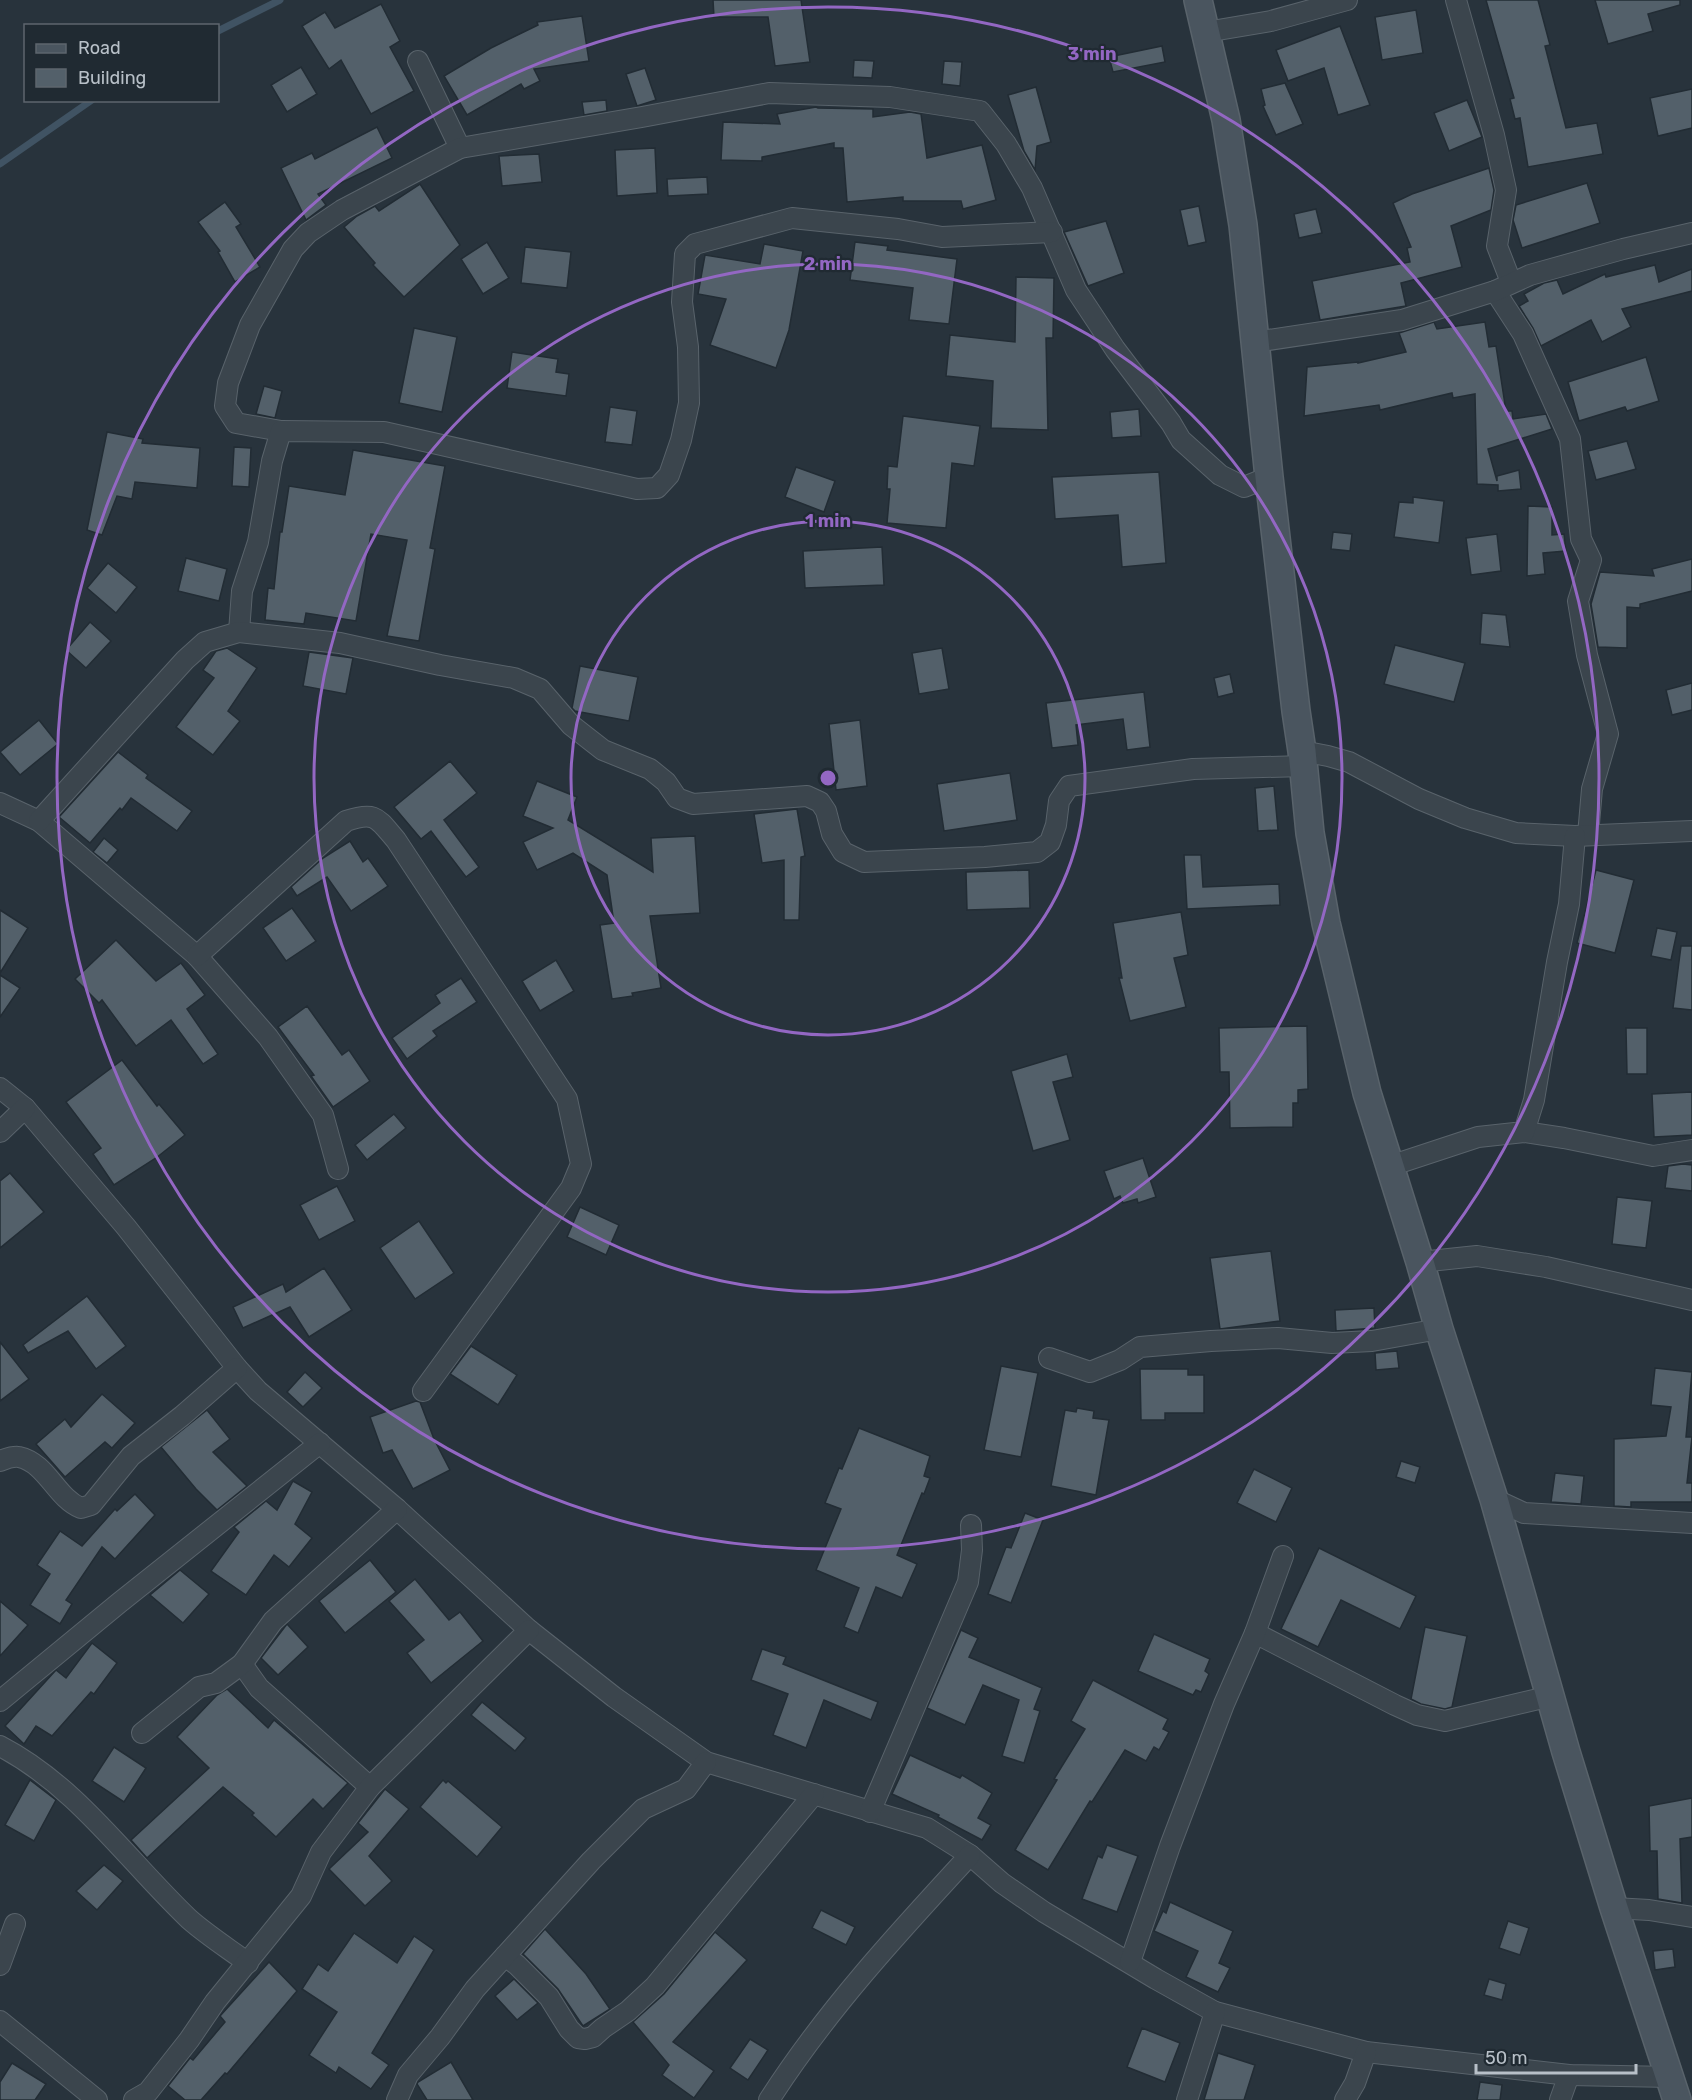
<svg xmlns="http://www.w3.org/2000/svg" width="1692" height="2100" font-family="Rubik,sans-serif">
	<rect width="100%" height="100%" fill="#28333c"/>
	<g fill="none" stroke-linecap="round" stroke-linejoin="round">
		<!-- stream -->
		<g stroke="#405363" stroke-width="7">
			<path d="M218,31L280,0"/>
			<path d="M0,164L92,100"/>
		</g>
	</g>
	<!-- building -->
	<g fill="#53606a" stroke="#222c34" stroke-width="1.5">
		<path d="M713,0H801L810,62L775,66L768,17H714Z"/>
		<path d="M1486,0H1538L1550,45L1545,46L1566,128L1597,123L1603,154L1528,167L1520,118L1515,119L1510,99L1514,98Z"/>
		<path d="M1595,0H1680V5L1648,14L1653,31L1608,44Z"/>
		<path d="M381,4L400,41L390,47L414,91L371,114L341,60L329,69L302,26L325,12L335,28Z"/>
		<path d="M1416,10L1423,53L1382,60L1375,17Z"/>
		<path d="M582,16L589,61L534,69L540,81L524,89L521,84L467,115L444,76L491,48L538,25L537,22Z"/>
		<path d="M1340,26L1370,105L1338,115L1324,68L1288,81L1276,50Z"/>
		<path d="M1162,46L1165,62L1113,72L1109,57Z"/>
		<path d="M854,60L874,61L872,78L853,77Z"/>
		<path d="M944,61L962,62L960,86L942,84Z"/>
		<path d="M301,67L317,94L287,112L271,85Z"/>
		<path d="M645,68L656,100L637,106L626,74Z"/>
		<path d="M1285,83L1303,124L1276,135L1263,106L1265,105L1261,89Z"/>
		<path d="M1036,87L1051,142L1037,146L1035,170L1024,151L1008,95Z"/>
		<path d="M1692,89V128L1658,136L1650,98Z"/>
		<path d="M606,100L607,111L584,115L582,102Z"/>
		<path d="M1467,100L1482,137L1449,151L1434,113Z"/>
		<path d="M816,107L818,108L873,109V117L910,112L921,114L927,158L982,145L996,200L963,209L961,201H903V197L847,202L843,148H834V143L762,157V161L721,160L723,122L780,124L777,114Z"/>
		<path d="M377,127L392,158L318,194L326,205L306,220L281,168L312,153L315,159Z"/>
		<path d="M655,148L657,193L617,196L615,150Z"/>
		<path d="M539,154L542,182L502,186L499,156Z"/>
		<path d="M1489,168L1494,190L1491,210L1451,226L1462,267L1401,283L1406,306L1320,320L1312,281L1410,262L1407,248L1411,247L1393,203L1412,194Z"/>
		<path d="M707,177L708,194L668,196L667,179Z"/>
		<path d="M1587,183L1600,223L1522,248L1513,220L1516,205Z"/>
		<path d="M420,184L460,245L404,297L373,265L375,263L344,227L357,216L375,206L379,211Z"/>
		<path d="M225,202L241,224L236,227L260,267L235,282L218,252L220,251L198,222Z"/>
		<path d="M1199,206L1206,242L1188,246L1180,210Z"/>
		<path d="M1316,209L1322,233L1299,238L1294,214Z"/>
		<path d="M1106,221L1124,273L1088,286L1064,232Z"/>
		<path d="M487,242L509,278L483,294L461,259Z"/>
		<path d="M855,242L888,246L887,250L957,259L949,324L909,320L913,288L850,280Z"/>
		<path d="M764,244L803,251L789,330L776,368L710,345L726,299L698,294L705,255L760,264Z"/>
		<path d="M525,247L571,252L567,288L521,283Z"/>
		<path d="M1655,265L1659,282L1692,269V291L1622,309L1631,327L1602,342L1591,320L1541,346L1533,328L1519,306L1528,301L1524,294L1544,283L1557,280L1563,294L1605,274L1606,277Z"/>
		<path d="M1016,277L1054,278L1053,338H1046L1048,430L991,428L993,381L946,376L950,335L1015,342Z"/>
		<path d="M1434,322L1437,329L1485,322L1489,347L1496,346L1506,411H1512L1513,419L1546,414L1552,429L1488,449L1497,481V476L1519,470L1521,489L1498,491V485L1477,484L1475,394L1453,398L1452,393L1380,410L1379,405L1304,416L1307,367L1358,362V363L1406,352L1399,333Z"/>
		<path d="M414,328L457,337L442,412L399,403Z"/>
		<path d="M512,352L558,359L556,372L569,374L566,396L507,388Z"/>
		<path d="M1646,357L1659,401L1627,411L1625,407L1579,421L1568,382Z"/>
		<path d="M264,386L282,391L275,418L256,414Z"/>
		<path d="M610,407L637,411L632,445L605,442Z"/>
		<path d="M1139,409L1141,436L1112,438L1110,412Z"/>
		<path d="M903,416L980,426L974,466L952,463L946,528L887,523L890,489H887L888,466L897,467Z"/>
		<path d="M107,432L143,439L142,443L200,448L197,488L135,482L132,499L117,496L102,535L87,530Z"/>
		<path d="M1627,441L1636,469L1596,480L1588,451Z"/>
		<path d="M234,447L251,448L249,487L232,486Z"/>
		<path d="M353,450L445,466L430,548L435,549L419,641L387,636L407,540L371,534L356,621L306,613L304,624L265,620L268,588L274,589L280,532H282L289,486L345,495Z"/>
		<path d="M796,467L835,481L824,512L785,497Z"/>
		<path d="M1159,472L1166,563L1122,567L1118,515L1055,519L1052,477Z"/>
		<path d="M1413,497L1444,501L1439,543L1394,537L1399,502L1413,503Z"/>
		<path d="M1528,506L1552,507V535L1564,534L1566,551L1543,553L1545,574L1527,576Z"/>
		<path d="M1333,532L1352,534L1350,551L1331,549Z"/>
		<path d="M1497,534L1501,571L1471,575L1466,538Z"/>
		<path d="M882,547L884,585L805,588L803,551Z"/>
		<path d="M186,558L227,569L219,601L178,591Z"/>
		<path d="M1692,559V591L1640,604V608L1627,607V648L1598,647L1591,604L1600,572L1654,576L1652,569Z"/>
		<path d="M108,563L137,587L116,613L87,588Z"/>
		<path d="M1482,613L1506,615L1510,647L1480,644Z"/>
		<path d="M90,622L111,641L86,668L66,650Z"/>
		<path d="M1395,645L1465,663L1454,702L1384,684Z"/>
		<path d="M227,648L257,668L228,711L240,721L213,755L176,727L214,678L203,670L216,651Z"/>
		<path d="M942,648L949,689L919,694L912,653Z"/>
		<path d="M309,652L353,658L346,694L303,686Z"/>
		<path d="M580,666L638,677L629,721L575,711L572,708Z"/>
		<path d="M1230,674L1234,693L1218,697L1214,678Z"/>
		<path d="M1692,683V710L1672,715L1666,690Z"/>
		<path d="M1144,692L1150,747L1127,750L1123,719L1076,725L1078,745L1052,748L1046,703Z"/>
		<path d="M39,720L58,744L20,775L0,752Z"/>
		<path d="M860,720L867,786L836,790L829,724Z"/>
		<path d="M118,752L148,775L146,778L192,811L177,831L131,798L122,810L120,808L90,843L59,817Z"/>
		<path d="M450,761L477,793L444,820L479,867L466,877L431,831L421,839L394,807Z"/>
		<path d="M1010,773L1017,820L944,831L937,784Z"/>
		<path d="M537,781L577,797L568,820L653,872L651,838L695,836L700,913L650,916L661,988L632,993L633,996L612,999L600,925L614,923L607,875L573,853L537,870L523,842L553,828L523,816Z"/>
		<path d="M1274,786L1278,830L1258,831L1255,788Z"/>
		<path d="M797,809L805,856L801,857L799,920H784V860L762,863L754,814Z"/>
		<path d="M104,838L118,850L107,863L93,852Z"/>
		<path d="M350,841L363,862L368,858L388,886L351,911L327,877L297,896L291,887L323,858Z"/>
		<path d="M1184,855H1201L1203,887L1279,884L1280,905L1187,909Z"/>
		<path d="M1029,870L1030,908L967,910L966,872Z"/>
		<path d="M1596,870L1634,880L1615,953L1577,943Z"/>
		<path d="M292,908L316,941L286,961L263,928Z"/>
		<path d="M0,910L28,928L0,973Z"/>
		<path d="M1181,912L1188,955L1174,958L1186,1007L1130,1021L1119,978H1122L1113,923Z"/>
		<path d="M1657,928L1677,932L1671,960L1651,956Z"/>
		<path d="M116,940L156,981L181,963L205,995L187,1009L218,1054L203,1064L171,1020L136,1046L102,1000L99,1003L75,979Z"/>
		<path d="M1681,946H1692V1010L1673,1008Z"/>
		<path d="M556,960L574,991L540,1011L522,981Z"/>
		<path d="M0,975L20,988L0,1017Z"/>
		<path d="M461,978L477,1002L433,1031L437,1036L407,1059L392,1038L440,1003L435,995Z"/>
		<path d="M307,1006L342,1055L349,1050L370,1081L333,1107L311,1076L314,1075L278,1027Z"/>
		<path d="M1307,1026L1308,1089L1298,1090V1103H1293V1127L1230,1128L1229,1072H1220L1219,1028Z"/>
		<path d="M1626,1028H1647V1074H1627Z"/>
		<path d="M1067,1054L1073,1077L1053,1082L1070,1140L1033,1151L1011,1071Z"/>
		<path d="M122,1060L157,1106L159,1104L185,1135L156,1158L114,1185L93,1154L101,1148L66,1102Z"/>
		<path d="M1692,1092V1135L1654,1137L1652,1094Z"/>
		<path d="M394,1114L406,1128L367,1160L355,1145Z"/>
		<path d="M1143,1158L1156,1197L1138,1203L1137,1199L1123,1203L1120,1196L1114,1199L1104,1171Z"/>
		<path d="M1683,1164L1692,1165V1191L1665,1188L1668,1166Z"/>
		<path d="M10,1173L44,1212L0,1248V1181Z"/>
		<path d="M337,1186L355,1221L319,1240L300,1205Z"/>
		<path d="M1617,1197L1652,1201L1646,1248L1612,1244Z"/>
		<path d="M580,1207L619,1225L606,1255L567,1237Z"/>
		<path d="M419,1221L454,1273L415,1299L380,1248Z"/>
		<path d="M1271,1251L1280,1321L1220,1329L1210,1258Z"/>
		<path d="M324,1268L352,1310L309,1337L290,1307L243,1328L233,1307L283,1284L286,1292Z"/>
		<path d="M87,1296L126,1346L96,1369L68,1331L28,1353L23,1345Z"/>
		<path d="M1374,1308L1375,1328L1336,1331L1335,1310Z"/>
		<path d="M0,1342L29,1379L0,1401Z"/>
		<path d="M471,1346L517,1375L498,1405L450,1374Z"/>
		<path d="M1397,1351L1399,1368L1376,1370L1375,1353Z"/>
		<path d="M1001,1366L1038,1373L1021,1457L984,1450Z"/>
		<path d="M1655,1368L1692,1372L1686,1437H1692L1687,1483H1692V1502H1631V1507L1614,1506V1439L1666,1436L1671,1407L1651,1405Z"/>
		<path d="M1140,1369H1188V1375H1204V1413H1165V1420H1141Z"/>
		<path d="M305,1372L322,1388L303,1407L287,1392Z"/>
		<path d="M102,1394L135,1423L112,1448L105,1442L65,1477L36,1444L65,1419L71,1427Z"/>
		<path d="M416,1401L420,1402L434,1439L450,1470L413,1489L392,1450L383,1453L370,1417Z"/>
		<path d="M1077,1408L1094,1411L1093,1418L1109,1420L1096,1495L1051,1486L1065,1410L1076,1412Z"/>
		<path d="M207,1410L230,1439L213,1452L247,1486L217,1510L196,1489L161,1447Z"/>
		<path d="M859,1428L930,1456L924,1476L930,1478L924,1494L922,1493L897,1555L917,1564L902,1598L876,1587L858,1633L844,1627L859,1588L816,1570L841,1509L825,1503L839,1468L842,1469Z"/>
		<path d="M1401,1461L1420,1467L1415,1483L1396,1477Z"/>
		<path d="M1254,1469L1292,1488L1276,1522L1237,1503Z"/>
		<path d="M1555,1473L1584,1476L1581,1504L1551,1502Z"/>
		<path d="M293,1481L312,1492L295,1524L312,1538L289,1567L274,1555L246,1595L211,1571L239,1532L234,1527L266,1501L277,1510Z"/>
		<path d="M135,1494L155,1515L115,1559L102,1547L66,1600L72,1604L60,1624L30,1605L50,1574L37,1565L60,1531L82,1546L115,1509L117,1511Z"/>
		<path d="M1025,1513L1043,1520L1011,1603L988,1594L1006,1547L1011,1548Z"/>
		<path d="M1319,1548L1416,1596L1400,1629L1341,1600L1318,1647L1281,1629Z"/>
		<path d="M370,1560L396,1592L345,1633L319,1601Z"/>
		<path d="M180,1570L209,1594L183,1623L150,1595Z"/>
		<path d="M415,1579L449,1620L460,1612L483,1641L431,1683L407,1653L424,1640L389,1601Z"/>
		<path d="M0,1601L28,1625L0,1656Z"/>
		<path d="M287,1624L308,1647L278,1675L261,1658Z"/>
		<path d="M1425,1627L1467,1636L1452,1707L1445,1709L1421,1704L1411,1699Z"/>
		<path d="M961,1630L978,1638L969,1657L1042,1688L1034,1709L1040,1711L1024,1763L1002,1756L1019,1700L983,1685L965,1725L927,1708Z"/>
		<path d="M1154,1634L1210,1659L1205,1671L1209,1674L1201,1692L1196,1690L1193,1695L1138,1671Z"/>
		<path d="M92,1643L117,1663L94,1694L91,1692L52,1736L36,1726L24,1744L5,1726L56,1670L66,1678Z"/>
		<path d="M762,1649L786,1657L783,1664L878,1702L871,1720L824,1700L806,1748L773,1735L788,1694L751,1680Z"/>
		<path d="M1093,1680L1168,1719L1163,1729L1169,1732L1159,1750L1154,1747L1146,1761L1125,1750L1092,1802L1090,1801L1048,1870L1015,1850L1057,1780L1054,1779L1085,1729L1071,1721Z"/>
		<path d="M227,1689L268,1728L274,1720L348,1783L323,1809L313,1799L276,1837L252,1815L254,1813L223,1787L147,1858L131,1840L209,1768L177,1737L217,1695Z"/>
		<path d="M482,1702L526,1738L515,1751L471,1715Z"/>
		<path d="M114,1747L146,1768L124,1802L92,1781Z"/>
		<path d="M910,1755L960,1778L962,1775L992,1793L978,1818L991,1825L982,1840L938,1817L939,1815L892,1794Z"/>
		<path d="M30,1780L56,1800L34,1841L5,1825Z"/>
		<path d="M443,1780L446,1783L448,1781L502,1827L477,1857L420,1807Z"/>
		<path d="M385,1789L409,1809L369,1856L392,1881L365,1906L329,1869L368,1832L358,1823Z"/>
		<path d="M1692,1798V1837L1680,1839L1682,1903L1658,1899L1657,1851H1650L1649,1806Z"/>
		<path d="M1107,1845L1138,1856L1117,1912L1082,1899L1098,1856L1102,1858Z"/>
		<path d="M104,1865L123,1881L97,1910L76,1891Z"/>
		<path d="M1170,1902L1233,1931L1219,1963L1230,1968L1218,1992L1186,1977L1198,1951L1154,1931L1163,1911L1166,1913Z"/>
		<path d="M821,1910L855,1927L846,1945L812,1928Z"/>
		<path d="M1508,1921L1529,1928L1520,1955L1499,1948Z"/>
		<path d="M545,1929L586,1974L610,2009L583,2026L558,1989L523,1954Z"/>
		<path d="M715,1932L747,1960L673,2042L714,2071L694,2098L662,2075L669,2065L633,2022L664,1994Z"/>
		<path d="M354,1933L397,1963L414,1936L434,1950L372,2053L389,2065L371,2089L339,2067L336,2073L309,2055L337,2012L302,1989L318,1964L328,1971Z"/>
		<path d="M1673,1949L1675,1967L1655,1970L1653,1951Z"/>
		<path d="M269,1962L297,1991L227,2074L225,2073L201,2100H185L168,2086L190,2058L193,2060L225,2022L220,2016Z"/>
		<path d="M514,1979L538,2003L517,2020L495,1996Z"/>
		<path d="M1489,1979L1506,1984L1502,2000L1484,1995Z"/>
		<path d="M1142,2028L1180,2043L1165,2082L1127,2067Z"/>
		<path d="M750,2039L768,2050L748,2080L730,2068Z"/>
		<path d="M1218,2053L1255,2065L1244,2100H1204Z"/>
		<path d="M451,2062L473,2100H427L417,2084L418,2082Z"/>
		<path d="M12,2063L46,2084L35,2100H0V2082Z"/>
		<path d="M1480,2082L1502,2085L1500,2100H1477Z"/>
	</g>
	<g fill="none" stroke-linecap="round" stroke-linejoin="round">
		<defs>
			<g id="street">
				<path d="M1456,0L1494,135L1506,190L1497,246L1511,282"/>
				<path d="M1206,32L1271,21L1347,0"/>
				<path d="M418,61L460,148"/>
				<path d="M1495,291L1523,334L1570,439L1581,539L1591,560L1578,601L1587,655L1608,734L1592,789L1588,835"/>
				<path d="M1255,342L1402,320L1495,291L1530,275L1623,249L1692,233"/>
				<path d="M281,431L236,423L225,406L228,383L250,325L293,249L308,233L342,210L460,148L642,117L769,93L890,97L980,111L1006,144L1032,188L1076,290L1115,349L1171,423L1181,440L1220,475L1244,487L1269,477"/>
				<path d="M239,632L242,591L258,542L272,461L281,431L384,432L637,489L657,488L669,475L681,440L689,403L688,347L682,302L685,254L695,244L792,218L898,229L942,237L1052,232"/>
				<path d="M1302,751L1328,756L1349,762L1419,799L1465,818L1516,833L1575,836L1692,831"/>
				<path d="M0,803L39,821L197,956L268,1037L323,1115L338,1169"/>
				<path d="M39,821L185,660L205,642L239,632L340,643L440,665L514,678L540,689L571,725L603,750L650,769L666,782L677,798L693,804L807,796L820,802L826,811L832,834L843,852L864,862L985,857L1037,852L1050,842L1056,825L1059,801L1069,786L1193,769L1304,766"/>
				<path d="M197,956L346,821C376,811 377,818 396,840L567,1099L581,1164L571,1188L423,1391"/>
				<path d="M0,1088L25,1108L126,1227L237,1368L258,1391L397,1509L529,1630L614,1697L706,1762L927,1828L970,1855L1002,1883L1044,1912L1156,1979L1215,2012L1366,2052L1569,2075L1671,2077"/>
				<path d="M0,1132L25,1108"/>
				<path d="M1524,1132L1564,1138L1653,1156L1692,1150"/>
				<path d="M1390,1166L1478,1137L1524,1132L1534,1100L1557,962L1569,904L1575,836"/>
				<path d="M1420,1262L1477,1256L1546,1267L1692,1300"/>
				<path d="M1049,1358L1090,1372L1120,1360L1140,1347L1211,1341L1278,1338L1332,1343L1372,1341L1439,1329"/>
				<path d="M0,1461C5,1459 13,1456 19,1457C47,1463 56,1498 81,1508L91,1505L131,1456L182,1416L237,1368"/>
				<path d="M1494,1499L1524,1513L1692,1523"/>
				<path d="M1255,1633L1395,1705L1417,1715L1445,1721L1551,1696"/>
				<path d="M242,1664L259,1688L370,1787"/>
				<path d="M0,1701L119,1603L320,1443"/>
				<path d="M142,1733L199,1687L216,1683L242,1664L273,1621L397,1509"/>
				<path d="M0,1746C77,1786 127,1860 189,1919C207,1935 229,1949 248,1963"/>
				<path d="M870,1812L968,1582L972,1550L971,1525"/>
				<path d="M1614,1908L1649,1910L1692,1917"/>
				<path d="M505,1956L517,1965L549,1997L569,2029L578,2038L585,2039L593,2037L603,2028L628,2011L655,1986L814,1794"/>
				<path d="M1130,1962L1170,1846L1224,1704L1255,1633L1283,1556"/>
				<path d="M0,1965L15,1924"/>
				<path d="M0,2021L97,2100"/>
				<path d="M134,2100L148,2092L189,2040L215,2002L301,1896L321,1852L370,1787L529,1630"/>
				<path d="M397,2100L408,2075L440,2037L475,1989L591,1861L643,1809L686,1789L706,1762"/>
				<path d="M769,2100C826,2011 898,1933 970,1855"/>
				<path d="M1187,2100L1215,2012"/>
				<path d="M1345,2100L1355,2083L1366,2052"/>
				<path d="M1560,2100L1569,2075"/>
			</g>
			<path id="secondary" d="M1198,0L1226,120L1243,225L1269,477L1296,711L1302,751L1310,833L1326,923L1367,1093L1420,1262L1439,1329L1494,1499L1566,1752L1614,1908L1677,2100"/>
		</defs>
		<!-- street casing -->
		<use href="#street" stroke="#59636b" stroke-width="22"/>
		<!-- secondary casing -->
		<use href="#secondary" stroke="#59636b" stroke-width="30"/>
		<!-- street -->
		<use href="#street" stroke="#3b454d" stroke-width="20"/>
		<!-- secondary -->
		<use href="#secondary" stroke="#4a555f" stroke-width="27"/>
	</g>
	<!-- distance rings -->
	<g fill="none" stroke="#9367c3" stroke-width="3">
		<circle cx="828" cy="778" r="257"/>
		<circle cx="828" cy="778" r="514"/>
		<circle cx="828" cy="778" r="771"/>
	</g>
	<circle cx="828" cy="778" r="9" fill="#9367c3" stroke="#202a32" stroke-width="3"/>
	<g font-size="18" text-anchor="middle" font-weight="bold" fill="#9367c3" stroke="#202a32" stroke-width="4.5" stroke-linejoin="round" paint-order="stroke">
		<text x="1092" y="60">3 min</text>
		<text x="828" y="270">2 min</text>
		<text x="828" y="527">1 min</text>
	</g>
	<!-- legend -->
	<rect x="24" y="24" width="195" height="78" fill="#202a32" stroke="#5d666e" stroke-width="1.5"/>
	<rect x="36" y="44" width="30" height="9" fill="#4a555f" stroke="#5d666e" stroke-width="1.5"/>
	<text x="78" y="54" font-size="18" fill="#b8c0c8">Road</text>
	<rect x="36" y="69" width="30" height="18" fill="#53606a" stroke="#5d666e" stroke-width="1.5"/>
	<text x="78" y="84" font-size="18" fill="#b8c0c8">Building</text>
	<!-- scale -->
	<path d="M1476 2064v9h160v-9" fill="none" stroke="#b8c0c8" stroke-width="3"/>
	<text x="1485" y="2064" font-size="18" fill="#b8c0c8" stroke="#202a32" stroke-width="4.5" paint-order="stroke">50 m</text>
</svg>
